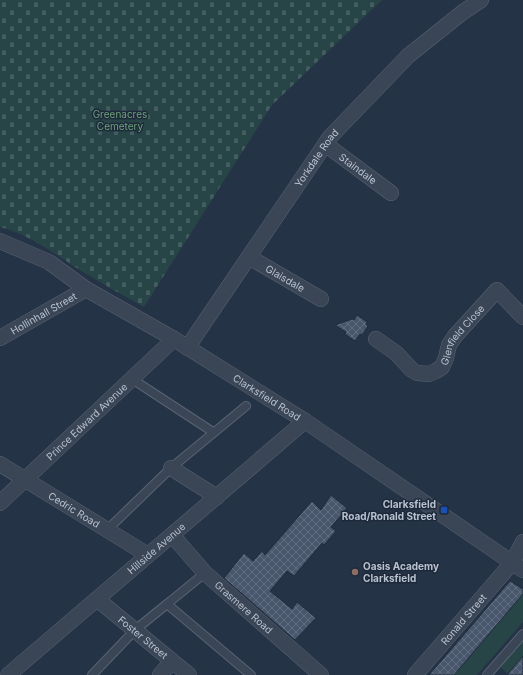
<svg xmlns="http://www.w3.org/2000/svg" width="523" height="675" font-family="Inter,sans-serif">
	<defs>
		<pattern id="cemetery-stones" width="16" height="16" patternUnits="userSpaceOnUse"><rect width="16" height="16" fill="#274447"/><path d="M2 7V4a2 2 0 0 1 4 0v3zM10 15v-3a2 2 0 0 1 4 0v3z" fill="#445d60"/></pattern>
		<pattern id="building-cross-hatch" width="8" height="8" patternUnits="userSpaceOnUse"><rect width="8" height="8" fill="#49576d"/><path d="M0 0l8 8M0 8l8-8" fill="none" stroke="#616d81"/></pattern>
	</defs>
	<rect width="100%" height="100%" fill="#253346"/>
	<!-- cemetery -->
	<path fill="url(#cemetery-stones)" d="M0,0H382L272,105L144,307C124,296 103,284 83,272C56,255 31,235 0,227Z"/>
	<!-- green -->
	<g fill="#274447">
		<path d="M523,594V622L477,675H454Z"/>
		<path d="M523,636V656L511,671L514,675H509L498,665Z"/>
	</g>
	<!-- building -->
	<g fill="url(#building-cross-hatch)" stroke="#202c3d">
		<path d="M357,315L367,322L366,324L368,326L362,335L360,334L355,341L345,334L346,332L335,325L352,319L354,320Z"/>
		<path d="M331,495L347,508L331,527L336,531L324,545L322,543L294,576L287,571L270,591L292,609L297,602L316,618L295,640L224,578L244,553L253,561L262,551L265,555L312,501L321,510Z"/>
		<path d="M510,581L523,589V594L454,675H429Z"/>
		<path d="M523,656V675H507Z"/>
	</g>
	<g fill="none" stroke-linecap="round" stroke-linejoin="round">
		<defs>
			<g id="lane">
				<path d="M132,379L213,432"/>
				<path d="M107,530L171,468L246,406"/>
				<path d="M167,604L205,573"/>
				<path d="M92,675L135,630L167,604L251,675"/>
				<path d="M487,675L523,634"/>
			</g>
			<g id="street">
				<path id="s1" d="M325,144L391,193"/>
				<path id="s2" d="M0,241L49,262L86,289L174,339L305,421L523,570"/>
				<path id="s3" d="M249,257L321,299"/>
				<path id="s4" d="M0,338L86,289"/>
				<path id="s5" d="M376,339L396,353L412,370L417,373L429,374L436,371L442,367L446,358L449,345L455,336L497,290L523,317"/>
				<path id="s6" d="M187,348L330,137L408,56L463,12L481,0"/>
				<path id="s7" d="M0,464L148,555"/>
				<path d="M171,468L217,497"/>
				<path id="s8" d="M0,503L174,339"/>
				<path id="s9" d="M172,535L205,573L321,675"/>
				<path id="s10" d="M97,599L189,675"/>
				<path id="s11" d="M8,675L305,421"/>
				<path d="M160,675L172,661"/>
				<path id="s12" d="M415,675L512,563L523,542"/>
			</g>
		</defs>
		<!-- lane casing -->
		<use href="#lane" stroke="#596373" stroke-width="10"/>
		<!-- street casing -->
		<use href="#street" stroke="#596373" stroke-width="16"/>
		<!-- lane -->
		<use href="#lane" stroke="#3a4555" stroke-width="8"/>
		<!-- street -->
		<use href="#street" stroke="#3a4555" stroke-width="15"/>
	</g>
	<!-- markers -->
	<rect fill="#1a4fb4" stroke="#1e2a3b" stroke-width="1.5" x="440" y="506" width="8" height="8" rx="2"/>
	<circle fill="#8d6e63" stroke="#1e2a3b" stroke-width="1.5" cx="355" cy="572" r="4"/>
	<g text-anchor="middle" stroke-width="3" stroke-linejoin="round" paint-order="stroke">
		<!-- park labels -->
		<g font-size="10" fill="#6da179" stroke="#1e2a3b">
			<text x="120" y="118">Greenacres<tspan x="120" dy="12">Cemetery</tspan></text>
		</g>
		<!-- street labels -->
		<g font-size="10" fill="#b8c1cf" stroke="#1e2a3b">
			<text dy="4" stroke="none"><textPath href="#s6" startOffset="230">Yorkdale Road</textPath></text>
			<text dy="4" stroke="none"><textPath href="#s1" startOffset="41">Staindale</textPath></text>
			<text dy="4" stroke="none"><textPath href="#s3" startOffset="42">Glaisdale</textPath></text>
			<text dy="4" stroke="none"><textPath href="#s4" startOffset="50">Hollinhall Street</textPath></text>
			<text dy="4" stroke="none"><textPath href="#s5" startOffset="119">Glenfield Close</textPath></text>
			<text dy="4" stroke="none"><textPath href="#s2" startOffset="310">Clarksfield Road</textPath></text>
			<text dy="4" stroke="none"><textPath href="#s8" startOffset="119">Prince Edward Avenue</textPath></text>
			<text dy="4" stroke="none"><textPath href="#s7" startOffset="87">Cedric Road</textPath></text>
			<text dy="4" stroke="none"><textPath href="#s11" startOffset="195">Hillside Avenue</textPath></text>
			<text dy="4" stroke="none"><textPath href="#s9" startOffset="102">Grasmere Road</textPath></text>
			<text dy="4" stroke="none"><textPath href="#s12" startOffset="74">Ronald Street</textPath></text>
			<text dy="4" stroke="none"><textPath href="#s10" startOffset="60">Foster Street</textPath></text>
		</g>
		<!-- poi labels -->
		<g font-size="10" font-weight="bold" fill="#b8c1cf" stroke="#1e2a3b" text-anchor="end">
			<text x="436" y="508">Clarksfield<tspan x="436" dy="12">Road/Ronald Street</tspan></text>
			<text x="363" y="570" text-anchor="start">Oasis Academy<tspan x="363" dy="12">Clarksfield</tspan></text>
		</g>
	</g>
</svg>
